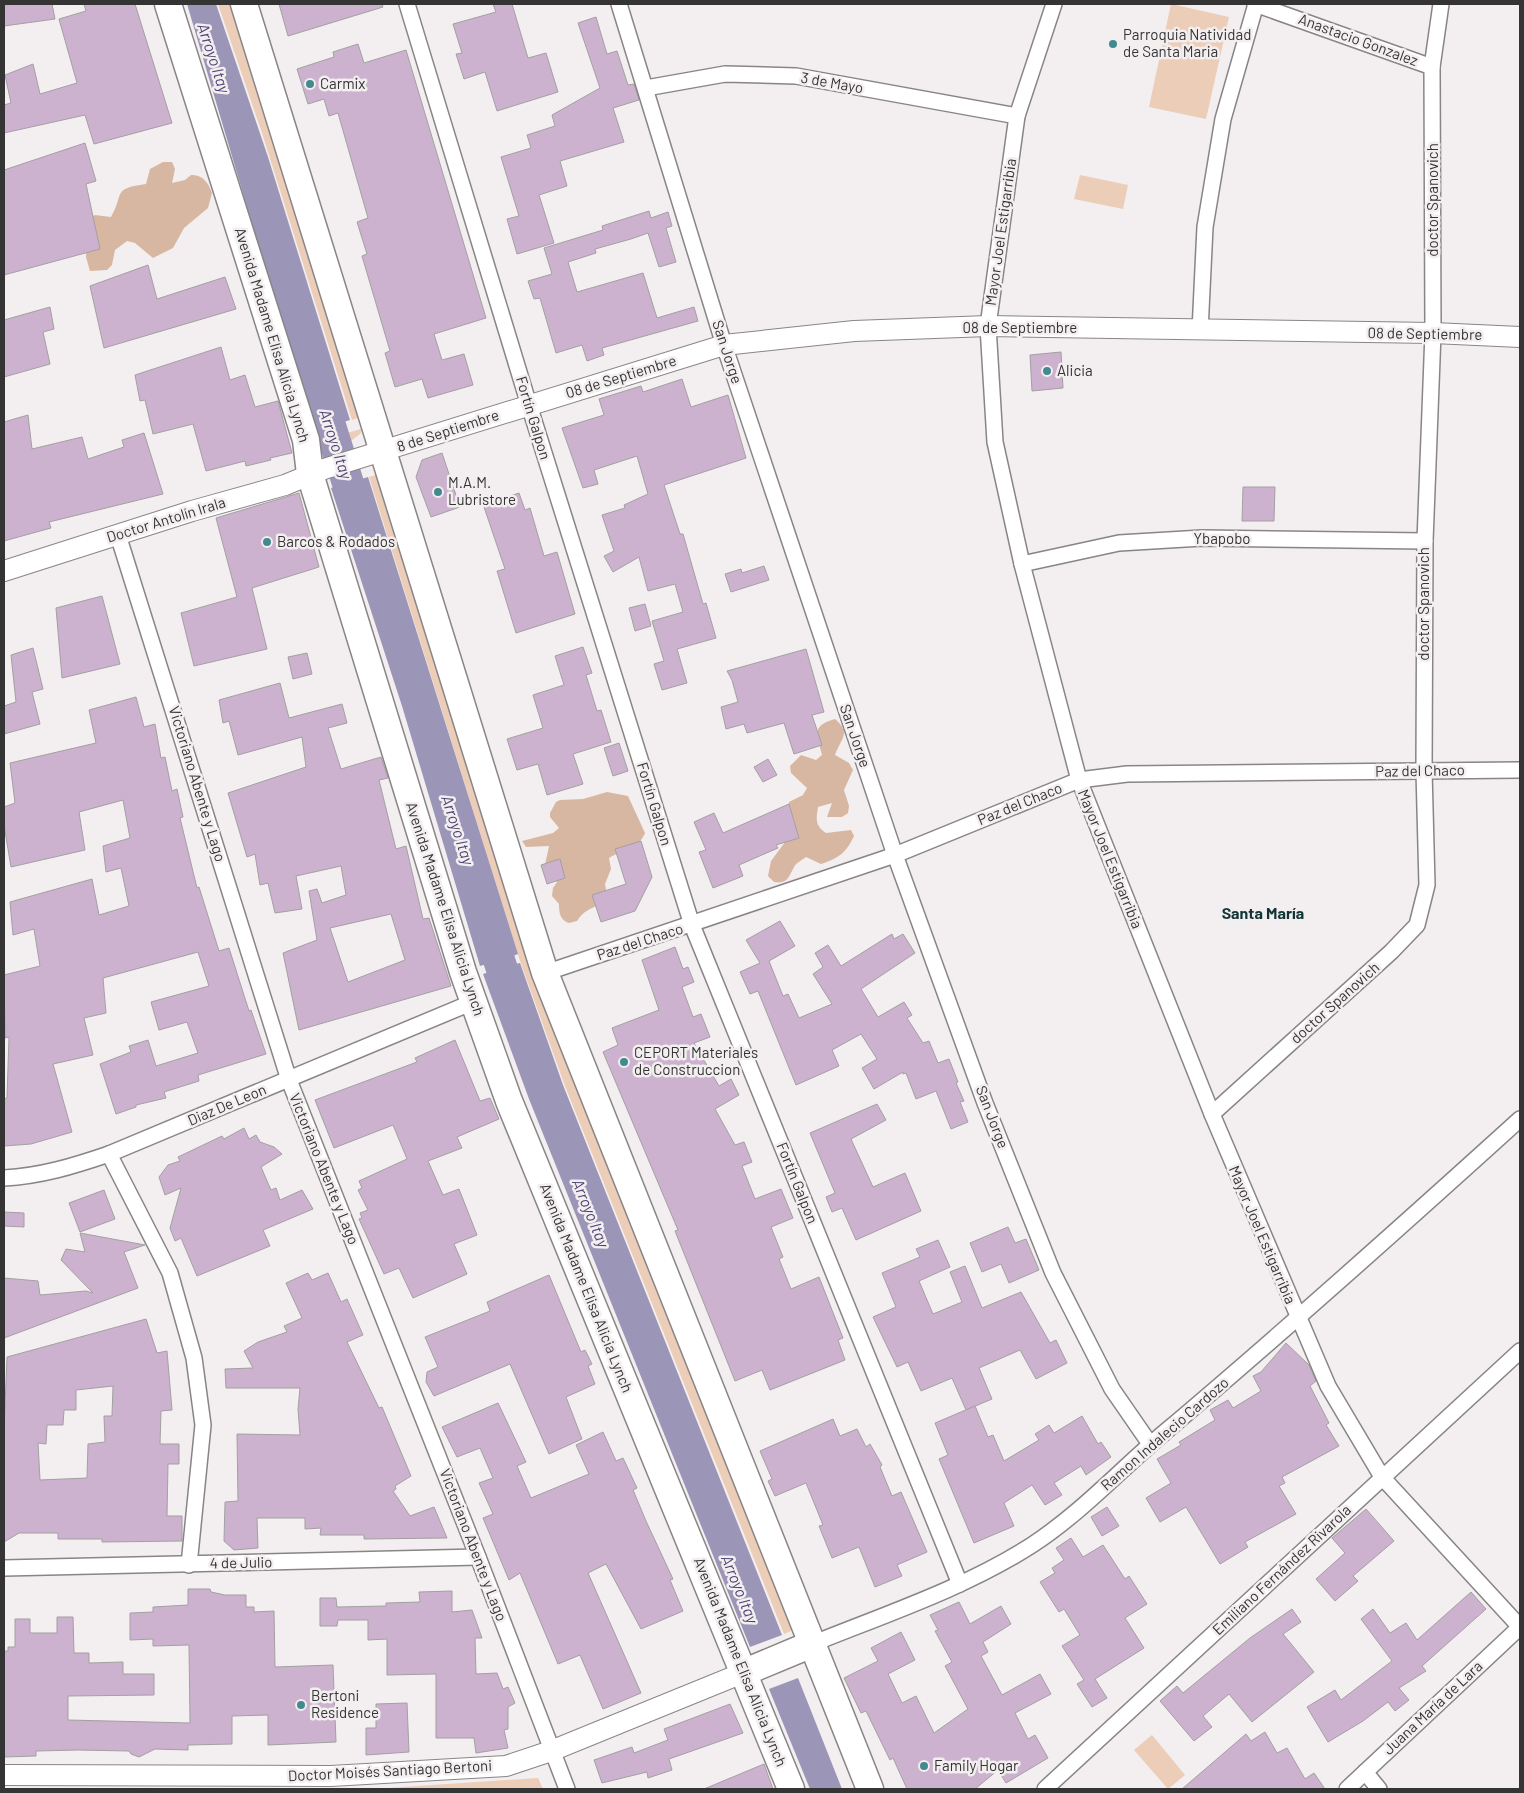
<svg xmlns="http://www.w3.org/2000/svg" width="1524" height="1793" font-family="Barlow,sans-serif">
	<rect width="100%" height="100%" fill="#f3eeef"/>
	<!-- green -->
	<g fill="#eccdb7">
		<path d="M218,4H231L266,108L361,417L352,420L262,133Z"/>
		<path d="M1171,4L1229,17L1206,119L1149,107Z"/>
		<path d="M1080,175L1128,185L1123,209L1074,199Z"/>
		<path d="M361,429V433C351,442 330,456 318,448L316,442Z"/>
		<path d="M379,474L793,1630L784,1634L565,1086L520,961L369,477Z"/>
		<path d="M1152,1735L1185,1775L1168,1789L1134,1750Z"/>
		<path d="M538,1778L543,1789H373Z"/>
	</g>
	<!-- forest -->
	<g fill="#d7b7a1">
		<path d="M163,162H172L175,169L172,183L185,180L191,175C203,175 208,182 212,193L208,208L184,228L173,248L153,258L135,243L127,241L115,250L112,265L107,270L90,271L86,257L88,219L95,215L111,217C125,193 111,189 146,184L150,169Z"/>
		<path d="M835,719C851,733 842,737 835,755L849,763L853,770L844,790L849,806L848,813L842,817H827L832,803L818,807C816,819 815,826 826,833L851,830L854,836C846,853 839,858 821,864L806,857C802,860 796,863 794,867C788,878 788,884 774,882L768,876L771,861L794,830L795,823L788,809L789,802L803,795L807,788L791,773L790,766L801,755L816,760L822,755C818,737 809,726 835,719Z"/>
		<path d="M607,792L628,796L645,833C639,849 622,850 609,858L611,869L605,884L607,896C599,910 587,905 577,921L569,923C560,920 559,913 559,904L552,896L553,888L557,882L545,865L549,846L526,847L522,841L553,833L559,828L550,817V813L556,802L560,800L583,799Z"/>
	</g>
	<!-- water -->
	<g fill="#9b96b7">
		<path d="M187,4H216L268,157L350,420L317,430L273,295Z"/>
		<path d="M368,477L518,954L513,956L515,964L520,963L563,1085L782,1635L750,1647L529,1099L483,974L515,964L512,956L480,966L402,706L331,488Z"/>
		<path d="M798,1678L842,1789H810L769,1689Z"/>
	</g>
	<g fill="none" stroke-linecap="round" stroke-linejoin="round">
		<!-- river -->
		<g stroke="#9b96b7" stroke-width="32">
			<path d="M317,384L361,525"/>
			<path d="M485,918L516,1011"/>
		</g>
	</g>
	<!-- building -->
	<g fill="#ccb2ce" stroke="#a3a0a3" fill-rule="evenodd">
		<path d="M4,4H52L55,19L4,26Z"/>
		<path d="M84,4H135L172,123L94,144L85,115L4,133V105L11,103L5,75L33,64L40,94L77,83L59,19L86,11Z"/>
		<path d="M279,4H382L383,7L288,36Z"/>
		<path d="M493,4H512L528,58L546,53L558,92L497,111L485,72L464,79L456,54L462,53L453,24L496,12Z"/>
		<path d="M596,17L607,54L617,51L628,85L634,84L639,100L613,108L624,142L560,161L567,186L539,195L554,243L517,254L507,219L519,216L501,157L531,148L527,135L555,126L552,115L600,88L578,23Z"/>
		<path d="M358,44L364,63L406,50L486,318L434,334L442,360L464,354L473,385L428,398L422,379L395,387L385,353L390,351L362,256L367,254L357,222L368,218L338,113L329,116L324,99L308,104L297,69L334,57L333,52Z"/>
		<path d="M85,143L96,181L86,184L100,249L4,275V170Z"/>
		<path d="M649,211L651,218L668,212L672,226L666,228L676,262L659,267L648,233L631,239L595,249L596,253L568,262L577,292L643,273L657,318L694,307L698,321L602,348L604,355L587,361L582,345L556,353L540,298L534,299L528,281L552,274L544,248L603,230L602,226Z"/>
		<path d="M148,265L157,299L225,277L236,309L104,348L90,286Z"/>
		<path d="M50,307L54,329L43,332L50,364L4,377V320Z"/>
		<path d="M221,347L230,380L245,375L255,407L278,401L292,453L270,458L271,460L246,466L245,461L206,471L193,424L153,434L145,400L140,401L135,375Z"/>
		<path d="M1061,352L1063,388L1032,391L1030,355Z"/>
		<path d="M682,379L691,407L728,395L746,458L664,485L680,534H683L703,604L706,603L716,638L677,649L687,683L662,690L654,664L664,661L652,621L683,612L675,584L648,591L639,557L613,572L604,556L614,551L602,515L625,508L624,505L648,494L637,456L594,470L598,484L583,488L562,428L604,415L599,399L641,386L643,392Z"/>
		<path d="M28,415L32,449L82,437L88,459L124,447L122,440L144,433L163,494L49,522L51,528L4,541V422Z"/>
		<path d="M442,453L460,507L431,517L416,477L422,460Z"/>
		<path d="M1243,487H1275L1274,521H1242Z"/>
		<path d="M299,493L319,567L252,588L267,649L194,666L181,613L237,597L216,518Z"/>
		<path d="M519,493L525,510L530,508L544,556L557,552L575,614L516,633L497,571L505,569L484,507L492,504V502Z"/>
		<path d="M764,566L769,580L731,592L725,574L741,569L742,573Z"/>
		<path d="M102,596L120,664L62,678L56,608Z"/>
		<path d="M645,604L651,626L635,631L629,608Z"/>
		<path d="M583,647L592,673L586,675L597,711L601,710L611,742L573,754L583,784L547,795L538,764L517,770L507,739L543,728L533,695L564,685L555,656Z"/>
		<path d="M33,648L43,689L32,692L40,724L4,734V706L16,702L11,655Z"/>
		<path d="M806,649L824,712L812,715L822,745L794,754L784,723L747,733L744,724L726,729L721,707L738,702L732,680L727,671Z"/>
		<path d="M307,653L312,674L293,679L288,657Z"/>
		<path d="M280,683L289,718L342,704L347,723L328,728L341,769L381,757L388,778L379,780L396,849L406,846L423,919L429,918L451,986L299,1030L283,953L317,940L309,891L317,889L322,903L346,895L341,866L296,876L302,909L275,913L268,883L260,885L255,854L247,857L228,793L306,767L302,737L238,755L229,721L223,723L219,700ZM391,914L405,960L348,982L330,928Z"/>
		<path d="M136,697L144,727L155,724L161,758L165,757L172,791L177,789L183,817L180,818L197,888L199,887L219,951L229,948L249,1011L251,1010L266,1054L198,1075L199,1081L164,1092L166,1098L136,1105V1107L116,1114L100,1064L131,1052L129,1046L148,1040L156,1066L198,1053L187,1022L159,1030L151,1002L209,986L198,952L103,978L106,1013L84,1018L93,1055L53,1064L72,1132L31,1144L4,1146V1099L7,1098L9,1037L5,1038L4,975L40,966L34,929L13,935L10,902L92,879L99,915L129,906L121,868L106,872L103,846L130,838L123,800L79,812L85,850L11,867L4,825V807L15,803L10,763L96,743L89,710Z"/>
		<path d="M619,743L628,771L613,776L604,748Z"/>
		<path d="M768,759L777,775L763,782L754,767Z"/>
		<path d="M789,804L799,838L776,845L778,848L739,865L743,876L713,888L699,852L706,850L694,822L714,813L723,833Z"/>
		<path d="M641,841L652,877L635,911L601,922L592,895L626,884L615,849Z"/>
		<path d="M560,859L565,878L547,884L541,865Z"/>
		<path d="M780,921L795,946L769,961L783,996L788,994L799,1018L832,1004L813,974L823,967L815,953L828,945L841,966L892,934L894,939L903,934L915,953L861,989L878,1017L904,1002L912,1015L907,1018L923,1043L929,1041L938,1063L949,1059L958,1082L956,1083L964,1101L960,1102L968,1122L951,1129L936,1091L916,1099L906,1073L903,1074V1072L874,1089L862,1068L877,1059L861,1034L832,1050L839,1066L796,1085L758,991L750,994L740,972L760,963L746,940Z"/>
		<path d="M675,947L683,969L688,967L694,982L682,987L693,1017L701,1014L710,1037L694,1043L719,1086L731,1079L739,1095L715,1109L735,1145L744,1142L752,1162L742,1166L755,1199L781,1189L793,1218L771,1227L783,1257L779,1259L791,1289L819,1277L843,1338L838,1340L845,1360L770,1390L762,1370L735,1381L675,1231L678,1230L603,1052L618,1045L612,1028L659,1010L642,960Z"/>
		<path d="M455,1040L480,1101L490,1098L499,1119L457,1137L462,1148L428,1161L443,1195L459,1189L477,1235L454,1244L467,1274L413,1298L399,1268L384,1274L359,1219L362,1218L360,1213L368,1210L358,1190L362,1188L359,1181L407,1159L393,1125L334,1148L315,1100L417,1062L415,1058Z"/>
		<path d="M877,1104L886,1120L851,1139L873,1187L905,1173L921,1211L856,1240L842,1208L832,1212L826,1197L835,1193L810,1133Z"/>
		<path d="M244,1128L249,1139L256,1135L260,1142L274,1147L282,1154L261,1167L271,1190L276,1188L280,1200L302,1190L313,1209L263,1230L270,1246L197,1276L181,1238L175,1241L170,1228L181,1188L165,1195L159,1177L168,1165L180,1161L178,1157L222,1136L224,1139Z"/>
		<path d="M104,1190L115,1219L80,1232L69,1203Z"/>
		<path d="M4,1212L24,1213V1227L4,1226Z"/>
		<path d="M1008,1227L1015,1243L1026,1239L1039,1270L1009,1283L1001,1264L982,1272L970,1243Z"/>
		<path d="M80,1233L145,1245L124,1252L138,1288L4,1338V1278L38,1281L40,1295L86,1291L93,1293L61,1260L66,1249L85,1252Z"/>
		<path d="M938,1240L950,1267L919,1281L933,1314L962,1302L950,1272L965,1266L982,1308L1021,1292L1050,1343L1056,1340L1067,1363L1036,1379L1020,1350L979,1368L992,1399L966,1410L952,1378L921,1391L908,1362L897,1367L873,1317L896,1307L882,1273L920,1257L916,1249Z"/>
		<path d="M308,1273L312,1280L328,1273L341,1302L347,1299L363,1335L347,1342L379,1408L382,1407L411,1476L395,1486L396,1489L393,1491L410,1516L434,1507L447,1538L364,1539V1535H320L321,1528L305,1529V1518H257L258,1548L234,1550L224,1541L225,1502L238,1501L237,1434L300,1435L298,1409L300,1388H226L225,1369L253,1368L244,1351L258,1342L287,1332L284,1326L302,1318L286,1283Z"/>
		<path d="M549,1275L581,1352L585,1350L592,1364L588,1366L595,1384L566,1397L582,1439L549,1454L510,1364L434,1396L426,1382L427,1372L438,1367L425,1337L490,1311L487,1302Z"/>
		<path d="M146,1319L157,1353L167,1351L172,1410L161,1411L160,1444H179V1464H168L167,1516H182V1541L102,1542V1539H58V1533H19L4,1542V1430L7,1357ZM113,1386L112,1416H104L105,1442L88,1444L87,1478L40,1480L38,1443L46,1444L47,1425H63L64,1410H76V1390Z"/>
		<path d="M1286,1343L1309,1365L1316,1381L1310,1386L1329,1423L1326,1425L1339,1446L1282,1477L1285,1483L1279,1486L1296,1514L1245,1542L1248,1547L1220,1564L1186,1507L1160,1522L1146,1498L1171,1483L1157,1459L1181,1445L1179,1442L1215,1420L1210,1410L1228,1400L1233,1408L1261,1391L1253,1376L1261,1372Z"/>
		<path d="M498,1403L526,1462L517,1466L531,1498L589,1474L576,1445L603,1432L616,1461L623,1458L637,1488L633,1490L646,1521L673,1579L670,1580L683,1611L641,1629L606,1564L588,1573L641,1693L603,1709L580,1655L558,1664L520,1573L509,1580L483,1518L493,1514L479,1483L493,1478L480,1448L457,1457L442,1427Z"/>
		<path d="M975,1406L988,1437L993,1435L1004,1461L1039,1440L1035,1434L1049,1425L1054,1433L1082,1416L1098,1444L1101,1442L1111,1457L1086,1475L1081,1466L1054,1483L1062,1495L1045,1505L1032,1485L1004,1503L1014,1526L974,1543L939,1459L948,1455L935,1423Z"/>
		<path d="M833,1419L840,1436L857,1429L866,1447L870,1444L882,1465L880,1467L892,1496L901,1492L927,1552L897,1565L902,1576L875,1587L859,1547L832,1558L819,1526L823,1525L806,1483L775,1496L768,1481L772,1479L760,1451Z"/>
		<path d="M1107,1507L1119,1526L1102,1536L1091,1517Z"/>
		<path d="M1366,1509L1394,1541L1353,1576L1358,1581L1335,1601L1316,1579L1345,1553L1332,1538Z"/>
		<path d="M1071,1538L1083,1557L1103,1545L1125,1579L1129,1576L1147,1604L1125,1618L1144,1648L1095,1679L1107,1698L1092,1707L1077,1684L1084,1680L1062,1646L1080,1635L1064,1609L1059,1612L1040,1582L1055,1573L1052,1568L1064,1560L1056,1548Z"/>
		<path d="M188,1589H210L211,1592L225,1595H246V1607H254V1612L274,1611L275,1667L333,1665L336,1742L268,1745V1715L232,1716V1744L188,1745V1750L155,1749L139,1757L131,1754L129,1751L78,1750L36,1751V1756L4,1757V1651H8V1647H15V1619H30V1633H57V1617H73L74,1653H89V1663L123,1662V1674H154V1695L68,1696V1720L190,1723L189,1645L153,1646V1639L130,1640V1613L153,1612V1607L188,1605Z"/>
		<path d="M452,1591V1612L472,1610L482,1638H475L476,1674L497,1673L503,1689L508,1687L515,1703L508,1707V1729L504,1730L508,1748L476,1753L474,1738H436V1674L387,1675V1639L368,1640V1620H338L337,1626H320V1598H336L337,1607L386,1606V1603L420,1602L419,1592Z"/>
		<path d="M1471,1592L1486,1609L1422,1666L1426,1671L1399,1688L1409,1700L1395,1711L1388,1702L1363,1721L1328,1742L1307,1707L1335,1690L1341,1700L1392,1661L1361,1619L1373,1609L1390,1633L1406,1623L1417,1640Z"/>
		<path d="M959,1602L970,1624L1001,1606L1011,1624L983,1642L988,1652L981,1656L1002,1695L1040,1674L1051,1694L1015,1713L1028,1739L1035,1735L1048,1758L1006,1783L998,1770L975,1789H907L893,1758L890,1760L866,1711L861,1713L844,1678L878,1661L871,1648L901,1632L915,1660L888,1674L902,1703L916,1696L934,1733L968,1709L945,1666L952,1662L935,1631L938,1630L930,1615Z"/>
		<path d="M1292,1609L1301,1622L1283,1634L1314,1672L1252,1722L1229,1694L1203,1716L1212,1727L1194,1741L1160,1701L1177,1686L1183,1693L1250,1638Z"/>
		<path d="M407,1703L409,1752L366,1755V1728H376V1704Z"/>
		<path d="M730,1704L743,1733L669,1759L672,1770L648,1778L647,1772L602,1783L594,1760L632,1747L634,1753L668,1740L664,1729Z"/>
		<path d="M1265,1732L1277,1753L1287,1748L1305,1779L1314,1773L1325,1789H1182L1246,1734L1251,1741Z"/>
		<path d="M764,1764L773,1789H704Z"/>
	</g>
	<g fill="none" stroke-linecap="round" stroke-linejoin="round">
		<defs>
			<g id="minor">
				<path d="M407,4L529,405L692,925L960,1584"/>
				<path d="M619,4L724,345L895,855L985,1103L1053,1273L1112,1389L1150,1444"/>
				<path d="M1054,4L1017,116L988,326L995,442L1022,564L1079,780L1212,1114L1328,1386L1382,1477L1520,1627"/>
				<path d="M1255,4L1432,67"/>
				<path d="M646,88L725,74L796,76L1017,116"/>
				<path d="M1200,331L1205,227L1223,119L1256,4"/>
				<path d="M118,535L289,1080L478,1557L567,1789"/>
				<path d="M1022,564L1119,543L1202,538L1425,541"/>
				<path d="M545,973L895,855L1079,780L1127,774L1520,770"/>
				<path d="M1212,1114L1391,952L1417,925L1427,885L1424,771L1425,541L1433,333L1432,67L1441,4"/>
				<path d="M109,1154L170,1273L194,1358L203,1425L189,1565"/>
				<path d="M4,1178C41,1176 74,1166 109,1154L473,1002"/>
				<path d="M4,1568L478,1557"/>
				<path d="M812,1644C886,1614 965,1588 1032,1545C1081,1513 1120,1470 1165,1432C1286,1330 1403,1225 1520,1119"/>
				<path d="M1365,1772L1379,1789"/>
				<path d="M1045,1789L1520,1351"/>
				<path d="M1347,1789L1520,1627"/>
			</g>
			<g id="tertiary">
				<path d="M4,571L192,511L285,485L324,469L724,345L854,331L988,326L1433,333L1520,337"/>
				<path d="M4,1775L331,1776L506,1766L551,1751L745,1672"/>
			</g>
			<g id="trunk">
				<path d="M168,4L306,440L310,474L463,972L509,1101L791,1789"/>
				<path d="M244,4L545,973L870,1789"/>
				<path d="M745,1672L812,1644"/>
			</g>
		</defs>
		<!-- minor casing -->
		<use href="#minor" stroke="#898586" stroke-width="18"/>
		<!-- tertiary casing -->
		<use href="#tertiary" stroke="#898586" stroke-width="22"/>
		<!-- trunk casing -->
		<use href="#trunk" stroke="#898586" stroke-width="29"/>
		<!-- minor -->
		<use href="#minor" stroke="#fff" stroke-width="15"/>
		<!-- tertiary -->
		<use href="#tertiary" stroke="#fff" stroke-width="20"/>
		<!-- trunk -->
		<use href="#trunk" stroke="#fff" stroke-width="26"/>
	</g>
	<!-- markers -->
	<g fill="#428a8d" stroke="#f3eeef" stroke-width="2">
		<circle cx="1113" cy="44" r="5"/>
		<circle cx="310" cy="84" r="5"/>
		<circle cx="1047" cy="371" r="5"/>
		<circle cx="438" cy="492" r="5"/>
		<circle cx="267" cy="542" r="5"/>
		<circle cx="624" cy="1062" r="5"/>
		<circle cx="301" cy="1705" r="5"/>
		<circle cx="924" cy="1766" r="5"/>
	</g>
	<g text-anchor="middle" stroke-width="5" stroke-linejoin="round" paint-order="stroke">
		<!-- poi labels -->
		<g font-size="15" fill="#353434" stroke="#f3eeef" text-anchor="start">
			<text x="1123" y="40">Parroquia Natividad<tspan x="1123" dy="17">de Santa Maria</tspan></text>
			<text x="320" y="89">Carmix</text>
			<text x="1057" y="376">Alicia</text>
			<text x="448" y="488">M.A.M.<tspan x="448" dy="17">Lubristore</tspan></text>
			<text x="277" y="547">Barcos &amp; Rodados</text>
			<text x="634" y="1058">CEPORT Materiales<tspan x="634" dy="17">de Construccion</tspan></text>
			<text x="311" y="1701">Bertoni<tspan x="311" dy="17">Residence</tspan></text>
			<text x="934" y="1771">Family Hogar</text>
		</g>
		<!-- street labels -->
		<g font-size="15" fill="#353434" stroke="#f3eeef">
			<text transform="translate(1358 40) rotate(20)" y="5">Anastacio Gonzalez</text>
			<text transform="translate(832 83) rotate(10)" y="5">3 de Mayo</text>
			<text transform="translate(1433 200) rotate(-90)" y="5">doctor Spanovich</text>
			<text transform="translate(1001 232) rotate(-82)" y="5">Mayor Joel Estigarribia</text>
			<text x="1020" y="333">08 de Septiembre</text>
			<text transform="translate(1425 334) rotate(1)" y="5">08 de Septiembre</text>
			<text transform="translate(272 335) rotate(73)" y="5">Avenida Madame Elisa Alicia Lynch</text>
			<text transform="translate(727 352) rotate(72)" y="5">San Jorge</text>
			<text transform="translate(621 377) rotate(-17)" y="5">08 de Septiembre</text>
			<text transform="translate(533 418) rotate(73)" y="5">Fortín Galpon</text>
			<text transform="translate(448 431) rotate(-18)" y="5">8 de Septiembre</text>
			<text transform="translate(166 520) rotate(-17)" y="5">Doctor Antolín Irala</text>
			<text x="1222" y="544">Ybapobo</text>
			<text transform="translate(1424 604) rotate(-90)" y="5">doctor Spanovich</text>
			<text transform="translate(855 736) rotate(71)" y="5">San Jorge</text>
			<text transform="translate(1420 771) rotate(-1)" y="5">Paz del Chaco</text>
			<text transform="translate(197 784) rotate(73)" y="5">Victoriano Abente y Lago</text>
			<text transform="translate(654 804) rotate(73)" y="5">Fortín Galpon</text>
			<text transform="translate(1020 804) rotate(-22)" y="5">Paz del Chaco</text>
			<text transform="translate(1110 859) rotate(68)" y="5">Mayor Joel Estigarribia</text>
			<text transform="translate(445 909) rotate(72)" y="5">Avenida Madame Elisa Alicia Lynch</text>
			<text transform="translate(640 942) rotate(-18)" y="5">Paz del Chaco</text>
			<text transform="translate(1335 1003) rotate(-42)" y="5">doctor Spanovich</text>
			<text transform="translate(227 1105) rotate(-23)" y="5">Diaz De Leon</text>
			<text transform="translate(992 1117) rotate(69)" y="5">San Jorge</text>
			<text transform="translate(324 1169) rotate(68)" y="5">Victoriano Abente y Lago</text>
			<text transform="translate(797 1183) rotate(68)" y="5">Fortín Galpon</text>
			<text transform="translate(1262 1235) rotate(67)" y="5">Mayor Joel Estigarribia</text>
			<text transform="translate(586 1288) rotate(68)" y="5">Avenida Madame Elisa Alicia Lynch</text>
			<text transform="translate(1165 1434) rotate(-41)" y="5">Ramon Indalecio Cardozo</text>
			<text transform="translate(473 1545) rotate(69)" y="5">Victoriano Abente y Lago</text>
			<text transform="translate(241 1563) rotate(-1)" y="5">4 de Julio</text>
			<text transform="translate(1282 1570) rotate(-43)" y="5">Emiliano Fernández Rivarola</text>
			<text transform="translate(740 1662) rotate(68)" y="5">Avenida Madame Elisa Alicia Lynch</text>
			<text transform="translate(1433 1708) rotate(-43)" y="5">Juana María de Lara</text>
			<text transform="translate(390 1771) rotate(-3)" y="5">Doctor Moisés Santiago Bertoni</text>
		</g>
		<!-- water labels -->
		<g font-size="16" font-style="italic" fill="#4d4372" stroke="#f3eeef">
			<text transform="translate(214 58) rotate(72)" y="6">Arroyo Itay</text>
			<text transform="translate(336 444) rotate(72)" y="6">Arroyo Itay</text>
			<text transform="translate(458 830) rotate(72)" y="6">Arroyo Itay</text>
			<text transform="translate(591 1213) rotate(68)" y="6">Arroyo Itay</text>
			<text transform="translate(740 1589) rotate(68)" y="6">Arroyo Itay</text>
		</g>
		<!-- neighbourhood labels -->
		<g font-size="16" font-weight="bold" fill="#123537" stroke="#f3eeef">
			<text x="1263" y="919">Santa María</text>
		</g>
	</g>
	<!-- border -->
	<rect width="1524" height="1793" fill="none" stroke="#353434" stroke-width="10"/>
</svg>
